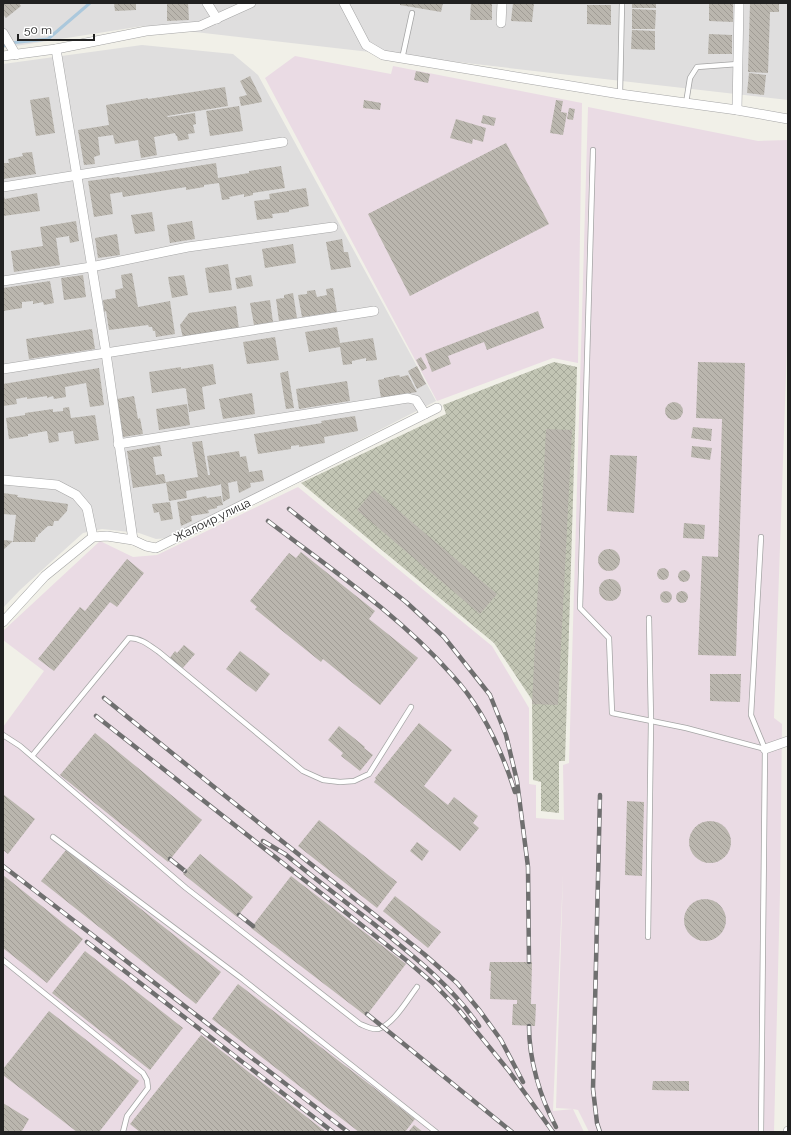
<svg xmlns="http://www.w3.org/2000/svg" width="791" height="1135" font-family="Raleway,sans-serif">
	<defs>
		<pattern id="construction-cross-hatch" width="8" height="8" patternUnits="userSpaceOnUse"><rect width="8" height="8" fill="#c2c5b4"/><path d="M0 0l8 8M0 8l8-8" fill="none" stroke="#a6a99a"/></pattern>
		<pattern id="building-back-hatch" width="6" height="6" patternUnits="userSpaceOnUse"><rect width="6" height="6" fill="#bab6ae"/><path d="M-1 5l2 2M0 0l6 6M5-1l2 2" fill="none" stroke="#a09c95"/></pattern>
	</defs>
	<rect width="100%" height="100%" fill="#f1f0e8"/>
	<!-- residential -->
	<g fill="#dfdede">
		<path d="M3,3H788V100L143,26L3,48Z"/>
		<path d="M142,45L233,54L258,75L436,401L169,538L156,539L139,533L102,529L83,533L20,590L3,608V64Z"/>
	</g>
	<!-- industrial -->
	<g fill="#eadbe4" fill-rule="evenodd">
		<path d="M295,56L391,74L393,66L582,103L578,363L553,358L437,401L265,78Z"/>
		<path d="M588,107L758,141L788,140V318L774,718L782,724L780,892L774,1132H589L578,1110L573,1109L584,1132H3V727L44,671L3,640V631L100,541L133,557L157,555L298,487L492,646L529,708V784L536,785V818L564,820L563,765L569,763ZM563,874L556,1108L573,1109L553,1111Z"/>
	</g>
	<!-- construction -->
	<path fill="url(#construction-cross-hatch)" d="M554,362L577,367L565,761H559V813L541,811V782L533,780L532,700L494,643L301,483L446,414L443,405Z"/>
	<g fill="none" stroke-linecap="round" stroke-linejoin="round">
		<!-- stream -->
		<path stroke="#abc8dc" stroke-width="3" d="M3,46L10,43L48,39L90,3"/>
	</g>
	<!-- building -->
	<g fill="url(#building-back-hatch)">
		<path d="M3,3H19L21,6L6,18L3,14Z"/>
		<path d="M114,3H136V10L115,11Z"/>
		<path d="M167,3H188L189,20L167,21Z"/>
		<path d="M400,3H443L441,12L400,5Z"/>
		<path d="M471,3H492V20H470Z"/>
		<path d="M513,3H534L532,22L511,21Z"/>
		<rect x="632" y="3" width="24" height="5"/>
		<path d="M709,3H733V22L709,21Z"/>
		<path d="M750,3H779V12H770L768,73L748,72Z"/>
		<path d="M587,5H611V25L587,24Z"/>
		<path d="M632,9L656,10L655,29H632Z"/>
		<path d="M632,30L655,31V50L631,49Z"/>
		<path d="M709,34L732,35V54H708Z"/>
		<path d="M416,71L430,74L428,83L414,80Z"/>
		<path d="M749,73L766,75L764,95L747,93Z"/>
		<path d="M250,76L261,98L262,102L241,106L239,97L247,95L240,81Z"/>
		<path d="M225,87L228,106L167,116L168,117L195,113L196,124L193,125L195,133L188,134L189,139L178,141L177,136H176L175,133L154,137L157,155L141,158L138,140L115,144L113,135L98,137L100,155L94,157L95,164L84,165L78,130L109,125L106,105L148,98V99Z"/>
		<path d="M49,97L55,133L36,136L30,100Z"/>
		<path d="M364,100L381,103L380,110L363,108Z"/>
		<path d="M556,100L563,101L561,112L567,113L563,135L550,133Z"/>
		<path d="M239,106L243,131L210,136L206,111Z"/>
		<path d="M569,108L575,109L573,120L567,119Z"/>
		<path d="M483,115L496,118L494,126L481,123Z"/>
		<path d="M456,119L486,128L483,142L473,139L472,144L450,138Z"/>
		<path d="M506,143L549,224L410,296L368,214Z"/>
		<path d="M32,152L36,174L3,179V163H9L8,159L23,156L22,153Z"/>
		<path d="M216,163L218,178L249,173V171L281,166L285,188L253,193V195L244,197V194L229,197L230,199L222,200L219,183L204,185V187L186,190V187L123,197L122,192L110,194L113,214L94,217L88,181L119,177L120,178Z"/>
		<path d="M306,188L309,206L289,210V212L272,214L273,218L257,220L254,201L270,199L269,194Z"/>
		<path d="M37,193L40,211L3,216V197H4L5,199Z"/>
		<path d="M152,212L155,231L135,234L131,215Z"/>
		<path d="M76,221L79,241L70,243L69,236L56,238L60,265L14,272L11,251L43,246L40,227Z"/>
		<path d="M192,221L195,239L170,243L167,225Z"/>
		<path d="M117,234L120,255L98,258L95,238Z"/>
		<path d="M342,239L344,252H348L351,267L331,270L326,242Z"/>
		<path d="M293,244L296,263L265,268L262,249Z"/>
		<path d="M228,264L232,290L209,293L205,268Z"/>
		<path d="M132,273L138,307L170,301L175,334L156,337L155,331H153L152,327H149L148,325L109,330L106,311L104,312L103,300L116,298L115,290L123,288L121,275Z"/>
		<path d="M83,275L86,297L64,300L61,278Z"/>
		<path d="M184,275L188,295L172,298L168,277Z"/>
		<path d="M251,275L253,286L237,289L235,278Z"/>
		<path d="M50,281L54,303L44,305L43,302L33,304V301L22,302V308L3,311V288Z"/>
		<path d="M333,288L337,312L302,317L298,295L307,294V291L315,290L317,297L327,295L326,289Z"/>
		<path d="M293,293L297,318L279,321L276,299L284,298V295Z"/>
		<path d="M270,300L273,322L254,325L250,303Z"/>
		<path d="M236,306L239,329L183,338L180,325L189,313Z"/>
		<path d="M538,311L544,328L487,350L484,342L448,356L451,364L432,372L425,354Z"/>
		<path d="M337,327L340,343L373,338L377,360L366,361V358L352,361V364L343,365L340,347L309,352L305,332Z"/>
		<path d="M92,329L95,349L29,359L26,339Z"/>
		<path d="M275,337L279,360L247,364L243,342Z"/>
		<path d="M421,357L427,368L422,371L416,360Z"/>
		<path d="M698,362L745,363L736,656L698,655L702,556L718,557L722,419L696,418Z"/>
		<path d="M213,364L216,384L202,387L205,409L189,412L186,389L184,388L152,393L149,372L181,367V369Z"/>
		<path d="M417,366L426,384L417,389L408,371Z"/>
		<path d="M99,368L104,405L90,407L86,383L65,387L66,397L54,399L53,396L47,398V396L27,399V397L16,399L17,404L3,406V384Z"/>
		<path d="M288,371L294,408L286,409L280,373Z"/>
		<path d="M399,375L400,377L408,375L417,392L381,398L378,380L384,379V378Z"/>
		<path d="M347,381L350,401L299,409L296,389Z"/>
		<path d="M252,393L255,414L223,419L219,399Z"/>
		<path d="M134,396L138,419L140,418L143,434L123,437L117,399Z"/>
		<circle cx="674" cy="411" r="9"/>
		<path d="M187,404L190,425L159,430L156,409Z"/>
		<path d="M69,407L71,418L95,415L99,440L75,444L73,431L58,433L59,441L49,443L47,431L28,434V436L9,439L6,418L25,415V413L53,409V412L63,411V408Z"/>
		<path d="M355,416L358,431L324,437L325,443L299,447V445L291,446V449L258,454L254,434L322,423L321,421Z"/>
		<path d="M693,427L712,429L711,441L691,438Z"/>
		<path d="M546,429L572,430L558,705L532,704Z"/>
		<path d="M202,441L208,475H210L207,456L239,451L240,457L246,456L249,472L262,470L264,481L250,483L251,487L239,493L237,481L228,483L230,498L223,502L221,484L219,485L186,491L187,498L169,501L166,482L198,477L192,442Z"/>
		<path d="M160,445L162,456L153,457L156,475L164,474L166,483L133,488L127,451Z"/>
		<path d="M692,446L712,448L710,460L691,457Z"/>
		<path d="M610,455L637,456L634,513L607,511Z"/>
		<path d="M374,490L497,594L480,614L357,510Z"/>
		<path d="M3,493L18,495L17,497L68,504L67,511L58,521H54L53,526H48L38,535V537H36L35,542H13L16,515L3,514Z"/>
		<path d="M206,496L207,498L221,496L223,505L217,506V508L208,510L209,513L191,516L192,521L181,526L177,502Z"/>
		<path d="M170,502L173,519L161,521L159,512L154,513L152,504Z"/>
		<path d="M684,523L705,525L704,539L683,538Z"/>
		<path d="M3,540L13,541L3,550Z"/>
		<circle cx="609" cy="560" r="11"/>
		<path d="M301,552L375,611L369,619L418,658L380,705L323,659L321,662L255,609L257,607L250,601L289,553L296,558Z"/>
		<path d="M127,559L144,573L117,607L110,602L54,671L38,659L80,607L85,611Z"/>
		<circle cx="663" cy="574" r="6"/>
		<circle cx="684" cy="576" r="6"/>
		<circle cx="610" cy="590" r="11"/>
		<circle cx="666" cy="597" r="6"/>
		<circle cx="682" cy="597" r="6"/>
		<path d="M184,645L195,654L182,669L169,659L175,651L177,653Z"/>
		<path d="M240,651L270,674L256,692L226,669Z"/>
		<path d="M710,674H741L740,702L710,701Z"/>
		<path d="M419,723L452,750L424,786L448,805L454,797L478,816L473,823L479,828L460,851L374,782L376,779L375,778Z"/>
		<path d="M339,726L365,747L364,748L373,755L360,771L341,756L343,753L328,740Z"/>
		<path d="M95,733L202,820L168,862L60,775Z"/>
		<path d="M3,794L35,819L8,854L3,850Z"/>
		<path d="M627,801L644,802L642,876L625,875Z"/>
		<path d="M319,820L397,882L377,908L298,846Z"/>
		<circle cx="710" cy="842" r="21"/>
		<path d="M417,842L429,851L422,861L410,851Z"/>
		<path d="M66,850L221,972L196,1004L41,881Z"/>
		<path d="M200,854L253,897L237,917L183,874Z"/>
		<path d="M3,875L83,939L47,983L3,948Z"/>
		<path d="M291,876L406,964L366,1016L251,928Z"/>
		<path d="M395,896L441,932L428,948L383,911Z"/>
		<circle cx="705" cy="920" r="21"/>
		<path d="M85,951L183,1028L150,1070L52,993Z"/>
		<path d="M490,962H532L531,1004H536L535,1026L512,1025L513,1004H517V1000L490,999L491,971H489Z"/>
		<path d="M238,984L415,1119L405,1132H359L212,1019Z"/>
		<path d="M49,1011L139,1081L99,1132H77L3,1075V1069Z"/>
		<path d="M201,1035L326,1132H140L130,1124Z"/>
		<path d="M653,1081H689V1091L652,1090Z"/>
		<path d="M3,1103L29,1119L22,1131L24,1132H3Z"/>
		<path d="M414,1125L423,1132H408Z"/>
	</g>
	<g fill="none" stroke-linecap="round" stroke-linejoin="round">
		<defs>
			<g id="lane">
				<path d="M402,59L412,13"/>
				<path d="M620,94L622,3"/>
				<path d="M686,103L690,78L697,67L738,64"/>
				<path d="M593,150L580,608L609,638L612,713L686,728L765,749"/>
				<path d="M761,537L751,715L765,749L761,1132"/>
				<path d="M3,735L20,746L186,888L360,1024C365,1026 372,1030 378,1029C393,1025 408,999 417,987"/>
				<path d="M32,756L129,638C141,638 149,645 159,652L303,771L323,780L340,782L354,781L369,774L411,707"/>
				<path d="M53,837L241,978L436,1132"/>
				<path d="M648,937L651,721L649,618"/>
				<path d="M3,960L143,1073L147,1080L148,1088L127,1116L123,1132"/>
			</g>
			<g id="street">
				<path d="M207,3L217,19"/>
				<path d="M344,3L366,45L383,55L620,94L737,110L788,119"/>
				<path d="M501,23L502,3"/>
				<path d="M3,33L16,55"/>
				<path d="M56,49L106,353L133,540"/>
				<path d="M3,56L56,49L146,31L200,26L251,3"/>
				<path d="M737,110L739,3"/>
				<path d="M3,187L283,142"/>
				<path d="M3,281L91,267L188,247L333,227"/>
				<path d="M3,369L374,311"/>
				<path d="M118,444L408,398L416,400L425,414"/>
				<path d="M3,480L57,485L76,495L87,508L93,537"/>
				<path d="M3,622L45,576L93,537L107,536L133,540L146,546L156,548L437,408"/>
				<path d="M765,749L788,741"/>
				<path d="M788,1132V1131"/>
			</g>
		</defs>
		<!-- lane casing -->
		<use href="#lane" stroke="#a5a5a5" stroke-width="6"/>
		<!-- street casing -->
		<use href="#street" stroke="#a5a5a5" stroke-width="10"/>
		<!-- lane -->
		<use href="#lane" stroke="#fff" stroke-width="4.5"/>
		<!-- street -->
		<use href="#street" stroke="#fff" stroke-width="9"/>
		<defs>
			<g id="rail">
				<path d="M289,509L406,602L444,637L490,695L506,735L517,781L528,867L529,962"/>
				<path d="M268,521C331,569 399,615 452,675C482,707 502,751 515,792"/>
				<path d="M104,698L224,795L424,954L457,983L480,1011L501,1040L523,1082"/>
				<path d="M96,716L406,960L434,984L459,1010L509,1071L553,1132"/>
				<path d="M263,841L285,854C314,878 344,901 374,924C412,955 451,985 479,1026"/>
				<path d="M170,859L185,871"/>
				<path d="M3,866L348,1132"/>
				<path d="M239,915L253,926"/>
				<path d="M87,942L333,1132"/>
				<path d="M367,1014L512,1132"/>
				<path d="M529,1026C529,1060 540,1097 556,1127"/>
				<path d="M600,1132L597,1123L593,1089L600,795"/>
			</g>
		</defs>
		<!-- rail casing -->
		<use href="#rail" stroke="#6f6f6f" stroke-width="4.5"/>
		<!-- rail -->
		<use href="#rail" stroke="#fff" stroke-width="3" stroke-dasharray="9" stroke-linecap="butt"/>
	</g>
	<g text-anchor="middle" stroke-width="3" stroke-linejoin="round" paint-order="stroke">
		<!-- street labels -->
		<g font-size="12" fill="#212121" stroke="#fff">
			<text transform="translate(212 520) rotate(-26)" y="4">Жалоир улица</text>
		</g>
	</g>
	<!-- border -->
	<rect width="791" height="1135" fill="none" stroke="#212121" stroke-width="8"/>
	<!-- scale -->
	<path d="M18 34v6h76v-6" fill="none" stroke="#212121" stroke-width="2"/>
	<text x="24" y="34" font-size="12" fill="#212121" stroke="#ffffff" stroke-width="3" paint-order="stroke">50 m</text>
</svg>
